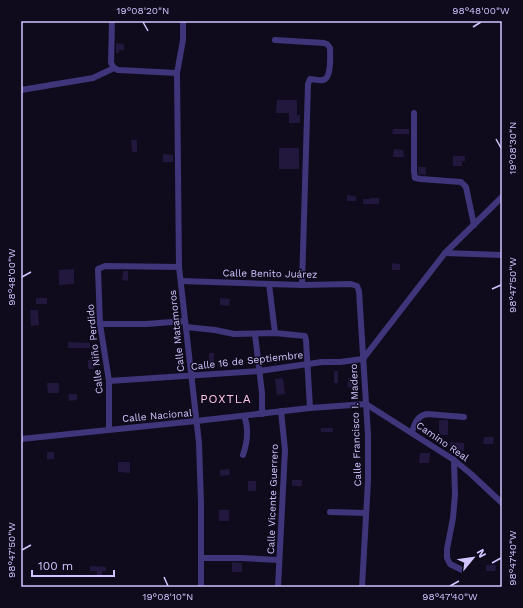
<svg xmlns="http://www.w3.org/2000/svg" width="523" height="608" font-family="'Work Sans',sans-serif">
	<rect width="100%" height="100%" fill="#0f0b1c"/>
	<!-- building -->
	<g fill="#22173d">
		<path d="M116,43L124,44V50H119V53H116Z"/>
		<path d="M277,100H297V115H300V123H289V113H276Z"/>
		<path d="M393,129H409V134H392Z"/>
		<path d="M131,140H137V152H132Z"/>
		<rect x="279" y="148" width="20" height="21"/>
		<path d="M394,149L403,150L404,157H393Z"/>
		<path d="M163,154L173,155V162H163Z"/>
		<path d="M453,156H465V161H462V166H453Z"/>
		<path d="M418,167H426V175L419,174Z"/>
		<path d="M347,195L356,196V201H347Z"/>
		<path d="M370,198H379V204H363V199H370Z"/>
		<path d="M392,263L400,264V270H392Z"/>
		<path d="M74,269V284L59,285V270Z"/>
		<path d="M123,271H128V281L122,280Z"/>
		<rect x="36" y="298" width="11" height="6"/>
		<path d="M220,298L230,299L229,306L220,305Z"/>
		<path d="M30,310H38L39,325L31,326Z"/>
		<path d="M68,342L90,343V348H68Z"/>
		<rect x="209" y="353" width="5" height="10"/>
		<rect x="88" y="360" width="6" height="9"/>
		<rect x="334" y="371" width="4" height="12"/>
		<path d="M283,378L285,394L277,395L275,379Z"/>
		<path d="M348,378H354L355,387H348Z"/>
		<path d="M47,383H59V393H48Z"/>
		<path d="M68,394H77V400L69,401Z"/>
		<rect x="439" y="420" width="9" height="15"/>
		<rect x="321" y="428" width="12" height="4"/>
		<path d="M484,437H494L493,444H483Z"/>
		<path d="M450,442L464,443V451L450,450Z"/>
		<rect x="47" y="452" width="7" height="7"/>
		<path d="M420,453H430L429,463H419Z"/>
		<path d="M118,462H130V473L118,472Z"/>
		<path d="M229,469L230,475L220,476V470Z"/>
		<rect x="292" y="480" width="10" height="6"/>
		<rect x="248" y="481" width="8" height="10"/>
		<rect x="219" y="510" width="10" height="11"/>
		<path d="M232,562L242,563V572H232Z"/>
		<path d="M486,565H496L495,571H486Z"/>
		<path d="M90,566L106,567V571H102V575H97V571H90Z"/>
	</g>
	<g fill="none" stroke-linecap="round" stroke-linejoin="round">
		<!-- minor -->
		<g stroke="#3f357b" stroke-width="6">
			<path d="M112,21L111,63L114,68"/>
			<path d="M183,21V40L177,73L179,267L199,443L201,503V587"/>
			<path d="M275,40L324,43L327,44L330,48C330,55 332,78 323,80C319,81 314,79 310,79L308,84L302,285"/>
			<path d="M21,90L93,78L114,68L118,70L177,73"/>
			<path d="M414,113V171L415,178L421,179L461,182L466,187L474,225"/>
			<path d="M445,253L502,255"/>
			<path d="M181,281L302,285L351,284L357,286L359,291L368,435V481L362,587"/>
			<path d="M269,284L275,333"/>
			<path d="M100,324H146L185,321"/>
			<path d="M186,327L215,330L234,334L275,333L305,336L306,340L310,408"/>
			<path d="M255,334L262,393V414"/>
			<path d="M109,381L259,371L322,362H340L363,359L445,253L502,197"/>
			<path d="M109,429V381L100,324L98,269L105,266L179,267"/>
			<path d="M412,432C415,423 417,416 427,414L464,417"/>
			<path d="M21,439L196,421L310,408L366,404L454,460L471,474L502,503"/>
			<path d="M243,455C247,443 249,428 244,416"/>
			<path d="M454,460L455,495L453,518L447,549V558L450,564L462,570"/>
			<path d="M330,512L366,513"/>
			<path d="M201,558H241L279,560"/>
			<path d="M278,587L285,450L281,411"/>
		</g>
	</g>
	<!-- ticks -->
	<path fill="none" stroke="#d2c5ff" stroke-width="1.5" d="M143,22L148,31M473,27L481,22M496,139L501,148M22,277L31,272M492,289L501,285M22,550L31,545M492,563L501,558M164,577L168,586M450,586L459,581"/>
	<g text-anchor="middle" stroke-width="3" stroke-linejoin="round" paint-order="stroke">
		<!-- street labels -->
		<g font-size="10" fill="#d2c5ff" stroke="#0f0b1c">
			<text transform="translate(270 273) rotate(1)" y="4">Calle Benito Juárez</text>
			<text transform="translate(176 331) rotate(-96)" y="4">Calle Matamoros</text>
			<text transform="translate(94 349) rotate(-96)" y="4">Calle Niño Perdido</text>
			<text transform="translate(247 360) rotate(-6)" y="4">Calle 16 de Septiembre</text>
			<text transform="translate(157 415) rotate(-5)" y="4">Calle Nacional</text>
			<text transform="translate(355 425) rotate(-92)" y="4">Calle Francisco I. Madero</text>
			<text transform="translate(443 441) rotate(35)" y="4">Camino Real</text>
			<text transform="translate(272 499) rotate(-88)" y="4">Calle Vicente Guerrero</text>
		</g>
		<!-- quarter labels -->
		<g font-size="12" letter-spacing="1" fill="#ffc7e5" stroke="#0f0b1c">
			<text x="226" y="403">POXTLA</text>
		</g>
	</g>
	<!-- border -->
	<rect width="523" height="608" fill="none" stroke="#0f0b1c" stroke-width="44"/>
	<!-- north arrow -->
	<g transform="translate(473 558) rotate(61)" stroke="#0f0b1c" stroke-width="3" paint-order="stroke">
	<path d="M0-3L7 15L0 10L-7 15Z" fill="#d2c5ff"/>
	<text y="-6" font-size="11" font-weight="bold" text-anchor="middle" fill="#d2c5ff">N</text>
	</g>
	<!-- scale -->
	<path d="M32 570v6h82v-6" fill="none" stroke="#d2c5ff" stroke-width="2"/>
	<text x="38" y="570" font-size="12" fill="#d2c5ff" stroke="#0f0b1c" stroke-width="3" paint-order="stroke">100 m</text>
	<rect x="22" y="22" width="479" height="564" fill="none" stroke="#d2c5ff" stroke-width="1.5"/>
	<g font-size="10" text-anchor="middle" fill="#d2c5ff">
		<text x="143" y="14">19°08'20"N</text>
		<text x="481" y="14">98°48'00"W</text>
		<text transform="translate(512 148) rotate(-90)" y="4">19°08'30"N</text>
		<text transform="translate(11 277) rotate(-90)" y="4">98°48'00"W</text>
		<text transform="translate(512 285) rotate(-90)" y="4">98°47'50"W</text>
		<text transform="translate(11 550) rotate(-90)" y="4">98°47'50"W</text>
		<text transform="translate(512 558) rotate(-90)" y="4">98°47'40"W</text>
		<text x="168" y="600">19°08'10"N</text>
		<text x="450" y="600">98°47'40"W</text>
	</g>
</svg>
